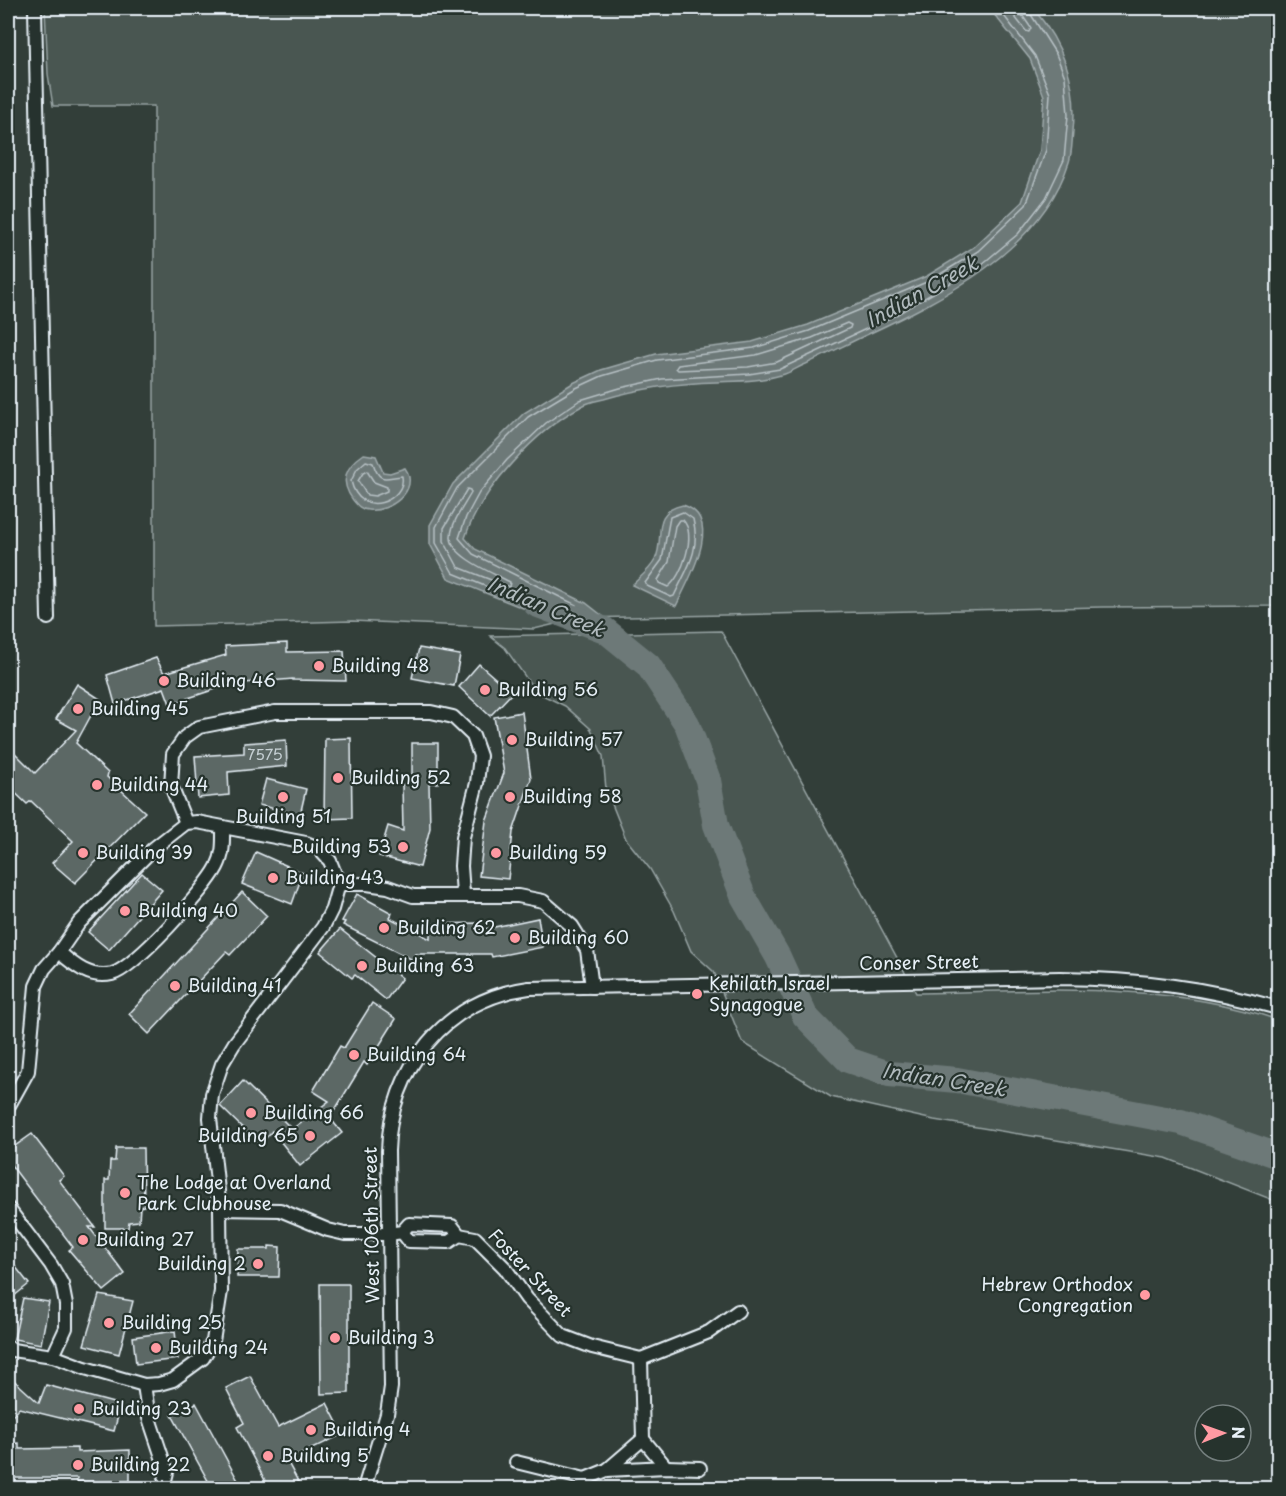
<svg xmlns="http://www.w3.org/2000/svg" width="1286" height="1496" font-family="'Playpen Sans',sans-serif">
	<rect width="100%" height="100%" fill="#323e39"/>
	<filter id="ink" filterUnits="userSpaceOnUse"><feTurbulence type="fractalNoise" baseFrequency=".0167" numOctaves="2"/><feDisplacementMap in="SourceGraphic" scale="12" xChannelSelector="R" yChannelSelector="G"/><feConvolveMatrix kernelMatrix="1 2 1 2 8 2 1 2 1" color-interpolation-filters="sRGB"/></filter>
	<g filter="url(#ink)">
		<!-- green -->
		<g fill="#495651" stroke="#98a4a4" stroke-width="1.5">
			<path d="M45,8H1278V606L1102,607L581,618L534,629L352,621L154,626V106H53L48,74Z"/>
			<path d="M721,631L916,993C1037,991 1162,980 1278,1020V1202L1166,1158L934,1120L831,1097L742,1042L714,972L691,951L674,911L650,869L626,839L606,789L603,756L591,729L565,706L536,692L505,648L490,636Z"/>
		</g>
		<!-- water -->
		<g fill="#6d7978" stroke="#9ea9ab" stroke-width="1.5">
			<path d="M989,8H1033C1063,44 1078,83 1073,131C1072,141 1072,153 1069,162C1041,250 942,300 864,336C845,345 826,355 806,364C798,367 790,373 781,375C761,381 738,381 717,382C678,383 641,388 604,399C596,401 588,402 582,406C536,430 481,489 465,538L475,549L586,603L604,617L581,618L523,608L448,578L430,544V525L453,484L524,413L573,383L601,370L656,354L752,342L808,325L927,276L974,247L1022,202L1040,150L1044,96L1030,59Z"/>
			<path d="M364,454L376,456L383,472L390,473L405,468C421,490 389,513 368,510C361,510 357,505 353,500C339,481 345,467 364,454Z"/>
			<path d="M683,505C726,518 687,583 676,606L632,585C640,577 649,571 655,560C666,537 649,512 683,505Z"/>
		</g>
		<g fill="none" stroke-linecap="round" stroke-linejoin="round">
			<!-- shore -->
			<g stroke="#b7c1c5" stroke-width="1.5">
				<path d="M998,8L1035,56L1050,94L1046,150L1026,205L978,251L929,281L809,331L754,348L657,360L602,376L576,388L528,417L457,488L436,527V543L453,573L524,602L576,610V605L473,554L459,538L466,517L479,493L507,460L546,423L580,400L620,388L662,379L749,374L780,369L894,316L981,265L1018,234L1046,198L1064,160L1068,115L1065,77L1056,54L1030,13L1029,8"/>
				<path d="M1008,8L1026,31L1029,32L1031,28L1022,15L1021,8"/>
				<path d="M847,323L851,325L850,328L777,362L748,367L678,370L676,368L678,365L756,355L812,338Z"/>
				<path d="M366,461L373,463C380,485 386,477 402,476C407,500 360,521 351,481L357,469Z"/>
				<path d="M367,471L374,482L387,487V491L375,496L367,495L358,481L363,473Z"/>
				<path d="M467,489L470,490L471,493C464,506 452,521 451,536C450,557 495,574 510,582L509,587L458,567L444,541V528Z"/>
				<path d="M683,512L693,519C701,551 687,568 674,596L671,597L647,586L645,583L662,560L670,517Z"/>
				<path d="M679,520H683C697,535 682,577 668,587L659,583L658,580L669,562L675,526Z"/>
			</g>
			<!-- river -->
			<path stroke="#6d7978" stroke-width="26" d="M536,604L605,630L648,665L687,724L708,780L716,825L743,896L778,957L805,1016L848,1060L889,1074L957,1080L1181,1122L1278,1156"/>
		</g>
		<!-- building -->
		<g fill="#5c6865" stroke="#e8f1f8" stroke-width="1.5">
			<path d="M287,643V652L344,651L346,681L293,680V679L231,684L170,704L164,688L115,704L107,675L156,658L164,673L226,655L225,646Z"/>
			<path d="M419,648L460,655L454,686L412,678Z"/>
			<path d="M479,664L512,693L490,716L459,687Z"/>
			<path d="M77,684L100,699L76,743L108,773L107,777L145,812L75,883L52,863L73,841L31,801L27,804L8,786V746L35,773L76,730L56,719Z"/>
			<path d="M522,712L531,779L513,832L508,879L479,876L486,821L504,773L494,717Z"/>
			<path d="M351,738L352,818L324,819L325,739Z"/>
			<path d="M286,740L287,766L228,772L229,795L198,798L195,756L244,753V743Z"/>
			<path d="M412,743H438V783H429L430,828L420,867L379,856L388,826L403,831L402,784L412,783Z"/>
			<path d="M266,779L306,789L300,815L259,805Z"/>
			<path d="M256,852L303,873L292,904L242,884Z"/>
			<path d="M142,873L162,890L109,950L88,932Z"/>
			<path d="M242,892L267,916L230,955L226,952L149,1034L129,1014Z"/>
			<path d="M357,894L392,913L390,918L430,939V924L480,923V930L538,918L543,947L492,957L491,954H416L413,960L343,925L345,922L342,921Z"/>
			<path d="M340,929L402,978L386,1000L355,975L352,978L320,952Z"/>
			<path d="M372,1003L396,1019L367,1065L364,1062L330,1118L342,1133L300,1166L272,1131L260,1145L220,1106L243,1081L292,1129L329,1101L313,1091L340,1046L344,1048Z"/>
			<path d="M32,1134L64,1176L59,1180L95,1227H89L125,1274L104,1291L69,1250L73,1247L8,1161V1151Z"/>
			<path d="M116,1148H143L144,1206L140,1207L139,1221L129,1222L128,1228H105V1180H109L110,1161H115Z"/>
			<path d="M269,1246L280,1247L279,1277H237L238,1249H269Z"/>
			<path d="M8,1257L29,1284L8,1301Z"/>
			<path d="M320,1284H349V1393L321,1394Z"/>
			<path d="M99,1295L133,1301L119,1354L84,1345Z"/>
			<path d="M23,1298L49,1302L41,1344L14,1339Z"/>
			<path d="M175,1331L178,1359L136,1364L133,1337Z"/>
			<path d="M8,1375L39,1403L46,1385L121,1405L114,1431L19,1408L8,1421Z"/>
			<path d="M250,1376L278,1427L327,1403L343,1434L287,1461L300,1485L293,1488H269L237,1427L244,1423L226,1388Z"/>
			<path d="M196,1403L242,1488H212L172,1415Z"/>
			<path d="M19,1443V1449L77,1448V1452L130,1450V1481L77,1482V1478H8V1444Z"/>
		</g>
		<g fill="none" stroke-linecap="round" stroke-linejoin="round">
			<defs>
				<g id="street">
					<path d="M35,8L48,618"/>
					<path d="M186,823L171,786L173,754L185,737L199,727L275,712H431L453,717L473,736L480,756L477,783L463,837L461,866L463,894"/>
					<path d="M339,884H367L388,887L413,896H518L543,901L572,926L587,950L592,987"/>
					<path d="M59,952C74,965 90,979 112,974C135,968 205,890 217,867C224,854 223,841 223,827"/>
					<path d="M8,1107L28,1071L36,986L44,969L59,952L79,923L154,848L186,823L197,822L306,843L318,848L330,861L339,884L332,909L323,927L234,1044L222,1064L212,1094L210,1118L220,1209L221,1291L213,1341L203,1358L173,1380L159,1384L144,1385L85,1368L53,1356L12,1350L8,1347"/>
					<path d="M8,1208L51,1265L62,1284L66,1305V1328L53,1356"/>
					<path d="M220,1209L280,1210L328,1230L345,1234H389L402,1232L409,1224L452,1226L459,1235L475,1238L505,1268L527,1299L563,1336L592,1347L641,1359L709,1332L738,1311"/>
					<path d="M402,1232L409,1241L449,1242L459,1235"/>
					<path d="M641,1359L643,1439L666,1467"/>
					<path d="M144,1385L149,1418L167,1472L163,1488"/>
					<path d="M516,1462L585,1479L607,1470L666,1467L700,1468"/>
					<path d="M607,1470L643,1439"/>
					<path d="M364,1488L387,1414L391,1387L388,1151C390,1069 445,999 529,988L1060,978C1139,979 1202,987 1278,1008"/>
				</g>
			</defs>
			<!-- street casing -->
			<use href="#street" stroke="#e8f1f8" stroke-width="16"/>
			<!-- street -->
			<use href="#street" stroke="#26332d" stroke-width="12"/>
		</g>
	</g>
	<!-- markers -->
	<g fill="#ff9aa2" stroke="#26332d" stroke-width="2">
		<circle cx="319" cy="666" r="6"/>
		<circle cx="164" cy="681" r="6"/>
		<circle cx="485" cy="690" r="6"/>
		<circle cx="78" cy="709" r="6"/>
		<circle cx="512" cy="740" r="6"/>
		<circle cx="338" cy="778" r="6"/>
		<circle cx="97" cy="785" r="6"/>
		<circle cx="283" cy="797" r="6"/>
		<circle cx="510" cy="797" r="6"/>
		<circle cx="403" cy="847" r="6"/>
		<circle cx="83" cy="853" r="6"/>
		<circle cx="496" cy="853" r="6"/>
		<circle cx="273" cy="878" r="6"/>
		<circle cx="125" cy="911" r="6"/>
		<circle cx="384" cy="928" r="6"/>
		<circle cx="515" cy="938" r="6"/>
		<circle cx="362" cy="966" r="6"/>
		<circle cx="175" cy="986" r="6"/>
		<circle cx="697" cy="994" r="6"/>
		<circle cx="354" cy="1055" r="6"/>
		<circle cx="251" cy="1113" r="6"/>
		<circle cx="310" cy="1136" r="6"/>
		<circle cx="125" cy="1193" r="6"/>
		<circle cx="83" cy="1240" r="6"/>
		<circle cx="258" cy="1264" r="6"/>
		<circle cx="1145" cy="1295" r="6"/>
		<circle cx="109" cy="1323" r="6"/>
		<circle cx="335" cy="1338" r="6"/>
		<circle cx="156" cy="1348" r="6"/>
		<circle cx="79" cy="1409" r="6"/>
		<circle cx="311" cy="1430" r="6"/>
		<circle cx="268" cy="1456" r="6"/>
		<circle cx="78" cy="1465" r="6"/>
	</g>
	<g text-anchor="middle" stroke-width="4.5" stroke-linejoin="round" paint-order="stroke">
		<!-- number labels -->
		<g font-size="15" fill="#c5cfd3">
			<text x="265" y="760">7575</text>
		</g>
		<!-- poi labels -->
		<g font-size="18" fill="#e8f1f8" stroke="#26332d" text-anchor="start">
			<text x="331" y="672">Building 48</text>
			<text x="176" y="687">Building 46</text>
			<text x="497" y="696">Building 56</text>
			<text x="90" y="715">Building 45</text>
			<text x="524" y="746">Building 57</text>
			<text x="350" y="784">Building 52</text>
			<text x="109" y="791">Building 44</text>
			<text x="522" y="803">Building 58</text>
			<text x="283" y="823" text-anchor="middle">Building 51</text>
			<text x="391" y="853" text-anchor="end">Building 53</text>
			<text x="95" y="859">Building 39</text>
			<text x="508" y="859">Building 59</text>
			<text x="285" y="884">Building 43</text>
			<text x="137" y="917">Building 40</text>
			<text x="396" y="934">Building 62</text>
			<text x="527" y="944">Building 60</text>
			<text x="374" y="972">Building 63</text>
			<text x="709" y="990">Kehilath Israel<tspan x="709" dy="21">Synagogue</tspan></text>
			<text x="187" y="992">Building 41</text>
			<text x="366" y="1061">Building 64</text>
			<text x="263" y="1119">Building 66</text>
			<text x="298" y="1142" text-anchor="end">Building 65</text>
			<text x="137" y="1189">The Lodge at Overland<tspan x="137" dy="21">Park Clubhouse</tspan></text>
			<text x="95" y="1246">Building 27</text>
			<text x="246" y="1270" text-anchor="end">Building 2</text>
			<text x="1133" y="1291" text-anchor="end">Hebrew Orthodox<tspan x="1133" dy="21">Congregation</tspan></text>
			<text x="121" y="1329">Building 25</text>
			<text x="347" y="1344">Building 3</text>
			<text x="168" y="1354">Building 24</text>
			<text x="91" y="1415">Building 23</text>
			<text x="323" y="1436">Building 4</text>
			<text x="280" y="1462">Building 5</text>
			<text x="90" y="1471">Building 22</text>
		</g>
		<!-- street labels -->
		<g font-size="18" fill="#e8f1f8" stroke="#26332d">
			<text transform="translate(919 963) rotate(-1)" y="6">Conser Street</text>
			<text transform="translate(372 1225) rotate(-91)" y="6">West 106th Street</text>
			<text transform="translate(530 1273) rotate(47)" y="6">Foster Street</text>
		</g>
		<!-- water labels -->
		<g font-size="20" font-style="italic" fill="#b1bbbe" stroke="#26332d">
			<text transform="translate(922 292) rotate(-29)" y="7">Indian Creek</text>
			<text transform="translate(546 607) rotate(23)" y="7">Indian Creek</text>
			<text transform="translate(944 1080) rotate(9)" y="7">Indian Creek</text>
		</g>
	</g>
	<!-- margin -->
	<rect width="1286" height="1496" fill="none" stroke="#26332d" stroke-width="30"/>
	<rect x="15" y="15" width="1256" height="1466" fill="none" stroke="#e8f1f8" stroke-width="2" filter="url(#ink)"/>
	<!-- north arrow -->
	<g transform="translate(1223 1433) rotate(89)"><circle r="28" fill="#26332d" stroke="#747f7e" stroke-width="1.5"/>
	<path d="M0-4.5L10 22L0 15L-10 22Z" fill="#ff9aa2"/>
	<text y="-9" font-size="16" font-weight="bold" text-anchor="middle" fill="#e8f1f8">N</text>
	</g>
</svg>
